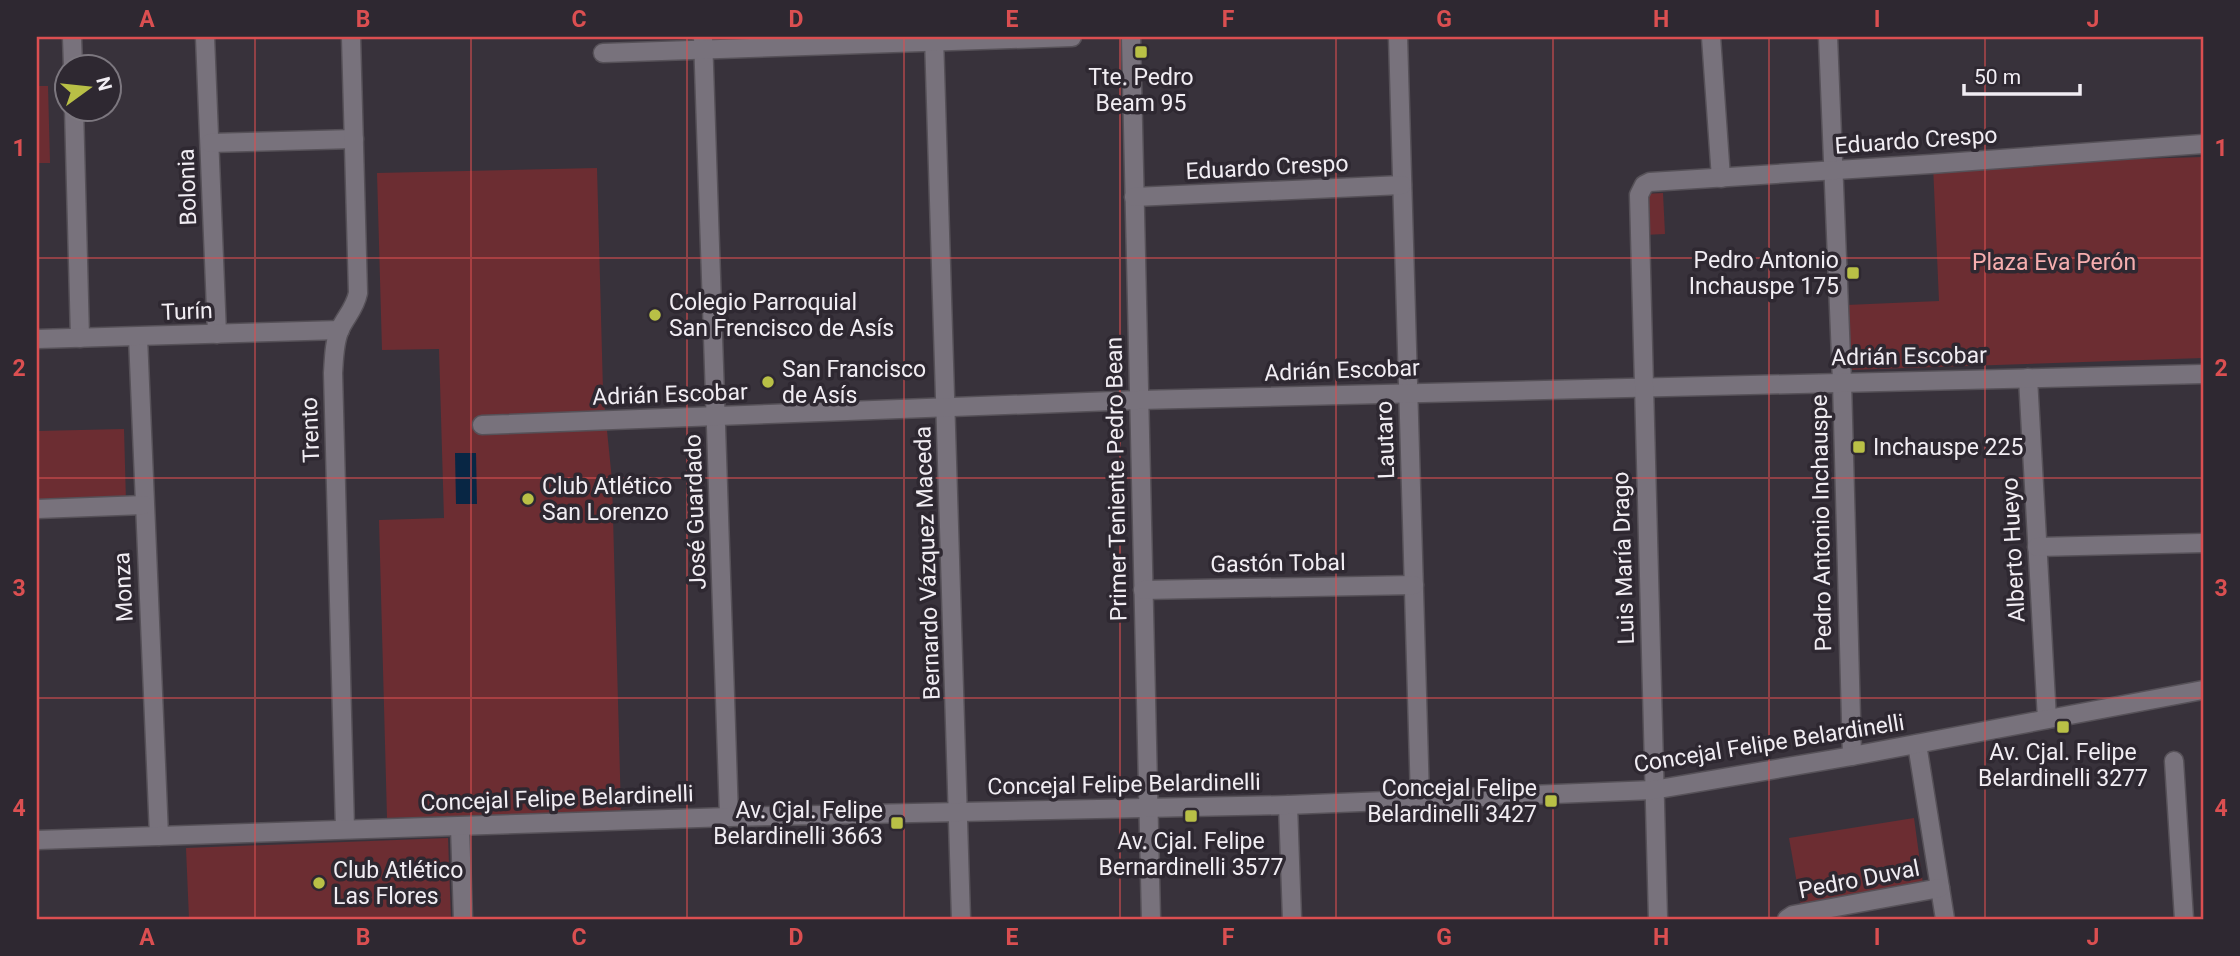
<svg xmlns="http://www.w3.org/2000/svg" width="2240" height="956" font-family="Roboto,sans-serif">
	<rect width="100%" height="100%" fill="#38323b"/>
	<!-- green -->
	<g fill="#6c2d32">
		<path d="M37,86H48L50,163H37Z"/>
		<path d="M2203,157V358L1848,370L1846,305L1939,301L1933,165Z"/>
		<path d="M597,168L603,391L612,480L621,812L387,818L379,520L444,518L439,349L382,350L377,173Z"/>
		<path d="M1663,193L1665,234L1644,235L1643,194Z"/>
		<path d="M124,429L126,502L37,505V431Z"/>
		<path d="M1914,818L1923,884L1801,906L1789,838Z"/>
		<path d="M448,838L451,919H189L186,848Z"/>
	</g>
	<!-- water -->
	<path fill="#082644" d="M455,453H476L477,504H456Z"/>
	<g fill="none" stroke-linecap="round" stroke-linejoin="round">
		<defs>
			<g id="minor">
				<path d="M72,37L73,66"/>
				<path d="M205,37L217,334"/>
				<path d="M703,37L729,817"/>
				<path d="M934,37L961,919"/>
				<path d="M1131,37L1151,919"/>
				<path d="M1398,37L1420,799"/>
				<path d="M1711,37L1721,178"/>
				<path d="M1828,37L1842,382L1852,756"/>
				<path d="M603,53L1072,37"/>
				<path d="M74,108L80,338"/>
				<path d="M210,143L354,139"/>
				<path d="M1134,197L1402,185"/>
				<path d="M138,337L159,836"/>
				<path d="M37,339L340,330"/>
				<path d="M2028,378L2047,719"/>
				<path d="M482,425L1139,400L2203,374"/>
				<path d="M37,509L144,505"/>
				<path d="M2037,547L2203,543"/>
				<path d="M1143,590L1414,585"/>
				<path d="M1917,744L1945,919"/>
				<path d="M2174,761L2184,919"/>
				<path d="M1288,805L1292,919"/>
				<path d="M460,827L463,919"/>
				<path d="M345,829L333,373C334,359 334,342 340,329C347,315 355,308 358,293L351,37"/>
				<path d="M1658,919L1639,195L1644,185L1650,182L1931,164L2203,144"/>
				<path d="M1787,919L1793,915L1940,888"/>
			</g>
			<path id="secondary" d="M37,840L729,817L1288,805L1653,790L1852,756L2203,690"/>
		</defs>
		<!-- minor casing -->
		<use href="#minor" stroke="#565158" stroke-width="21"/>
		<!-- secondary casing -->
		<use href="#secondary" stroke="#565158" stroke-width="21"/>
		<!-- minor -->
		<use href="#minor" stroke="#78727c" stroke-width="18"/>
		<!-- secondary -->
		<use href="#secondary" stroke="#78727c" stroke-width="18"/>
	</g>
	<!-- grid -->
	<path fill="none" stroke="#db4f51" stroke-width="2" stroke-opacity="0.55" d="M255,37V919M471,37V919M687,37V919M904,37V919M1120,37V919M1336,37V919M1553,37V919M1769,37V919M1985,37V919M37,258H2203M37,478H2203M37,698H2203"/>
	<!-- markers -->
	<g fill="#b9c046" stroke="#2e2831" stroke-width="2.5">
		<rect x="1134" y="45" width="14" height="14" rx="3.5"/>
		<rect x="1846" y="266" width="14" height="14" rx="3.5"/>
		<circle cx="655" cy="315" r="7"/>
		<circle cx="768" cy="382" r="7"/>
		<rect x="1852" y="440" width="14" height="14" rx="3.5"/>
		<circle cx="528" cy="499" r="7"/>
		<rect x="2056" y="720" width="14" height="14" rx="3.5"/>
		<rect x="1544" y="794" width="14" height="14" rx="3.5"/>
		<rect x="1184" y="809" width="14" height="14" rx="3.5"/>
		<rect x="890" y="816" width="14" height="14" rx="3.5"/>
		<circle cx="319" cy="883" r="7"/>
	</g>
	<g text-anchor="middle" stroke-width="7" stroke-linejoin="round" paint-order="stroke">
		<!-- poi labels -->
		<g font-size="23" fill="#f1edf3" stroke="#2e2831" text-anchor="start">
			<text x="1141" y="85" text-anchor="middle">Tte. Pedro<tspan x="1141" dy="26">Beam 95</tspan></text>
			<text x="1839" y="268" text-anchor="end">Pedro Antonio<tspan x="1839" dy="26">Inchauspe 175</tspan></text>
			<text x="669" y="310">Colegio Parroquial<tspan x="669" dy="26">San Frencisco de Asís</tspan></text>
			<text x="782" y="377">San Francisco<tspan x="782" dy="26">de Asís</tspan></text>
			<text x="1873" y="455">Inchauspe 225</text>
			<text x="542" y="494">Club Atlético<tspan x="542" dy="26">San Lorenzo</tspan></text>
			<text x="2063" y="760" text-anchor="middle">Av. Cjal. Felipe<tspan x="2063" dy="26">Belardinelli 3277</tspan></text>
			<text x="1537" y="796" text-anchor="end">Concejal Felipe<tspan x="1537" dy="26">Belardinelli 3427</tspan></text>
			<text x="883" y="818" text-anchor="end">Av. Cjal. Felipe<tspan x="883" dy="26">Belardinelli 3663</tspan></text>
			<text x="1191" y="849" text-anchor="middle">Av. Cjal. Felipe<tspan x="1191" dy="26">Bernardinelli 3577</tspan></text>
			<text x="333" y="878">Club Atlético<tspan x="333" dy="26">Las Flores</tspan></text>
		</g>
		<!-- street labels -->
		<g font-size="23" fill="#f1edf3" stroke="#2e2831">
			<text transform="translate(1916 140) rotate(-4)" y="8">Eduardo Crespo</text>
			<text transform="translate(1267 167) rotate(-3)" y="8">Eduardo Crespo</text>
			<text transform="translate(187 187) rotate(-92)" y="8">Bolonia</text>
			<text transform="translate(187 311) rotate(-2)" y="8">Turín</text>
			<text transform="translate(1909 356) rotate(-1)" y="8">Adrián Escobar</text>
			<text transform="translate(1342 370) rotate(-2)" y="8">Adrián Escobar</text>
			<text transform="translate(670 394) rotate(-2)" y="8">Adrián Escobar</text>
			<text transform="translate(310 430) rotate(-92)" y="8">Trento</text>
			<text transform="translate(1385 440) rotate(-92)" y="8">Lautaro</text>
			<text transform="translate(1116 479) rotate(-91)" y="8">Primer Teniente Pedro Bean</text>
			<text transform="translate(695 512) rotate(-92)" y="8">José Guardado</text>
			<text transform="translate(1821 523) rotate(-91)" y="8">Pedro Antonio Inchauspe</text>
			<text transform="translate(2013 550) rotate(-93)" y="8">Alberto Hueyo</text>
			<text transform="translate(1623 558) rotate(-92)" y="8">Luis María Drago</text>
			<text transform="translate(927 563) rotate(-92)" y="8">Bernardo Vázquez Maceda</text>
			<text transform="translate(1278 563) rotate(-1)" y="8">Gastón Tobal</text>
			<text transform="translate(123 587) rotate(-93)" y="8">Monza</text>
			<text transform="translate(1769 743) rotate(-9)" y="8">Concejal Felipe Belardinelli</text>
			<text transform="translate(1124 784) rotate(-1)" y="8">Concejal Felipe Belardinelli</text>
			<text transform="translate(557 798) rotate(-2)" y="8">Concejal Felipe Belardinelli</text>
			<text transform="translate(1859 879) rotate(-11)" y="8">Pedro Duval</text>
		</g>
		<!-- park labels -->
		<g font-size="23" fill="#f6aeaf" stroke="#2e2831">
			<text x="2054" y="270">Plaza Eva Perón</text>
		</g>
	</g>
	<!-- border -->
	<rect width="2240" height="956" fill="none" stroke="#2e2831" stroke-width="77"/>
	<!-- north arrow -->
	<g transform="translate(88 88) rotate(75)"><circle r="33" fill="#2e2831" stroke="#7c777f" stroke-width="2"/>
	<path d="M0-5L12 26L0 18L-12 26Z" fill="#b9c046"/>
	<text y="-10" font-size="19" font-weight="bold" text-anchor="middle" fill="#f1edf3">N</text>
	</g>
	<!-- scale -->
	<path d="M1964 84v10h116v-10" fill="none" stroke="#f1edf3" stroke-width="3.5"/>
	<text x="1974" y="84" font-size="21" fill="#f1edf3" stroke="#2e2831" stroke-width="5" paint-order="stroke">50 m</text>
	<rect x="38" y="38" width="2164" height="880" fill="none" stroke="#db4f51" stroke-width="2.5"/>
	<g font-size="23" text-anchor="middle" font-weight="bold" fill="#db4f51">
		<text x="147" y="27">A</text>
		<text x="363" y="27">B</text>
		<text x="579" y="27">C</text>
		<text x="796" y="27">D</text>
		<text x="1012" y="27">E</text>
		<text x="1228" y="27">F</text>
		<text x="1444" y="27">G</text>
		<text x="1661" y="27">H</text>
		<text x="1877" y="27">I</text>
		<text x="2093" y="27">J</text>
		<text x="19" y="156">1</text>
		<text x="2221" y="156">1</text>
		<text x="19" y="376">2</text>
		<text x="2221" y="376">2</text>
		<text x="19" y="596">3</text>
		<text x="2221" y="596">3</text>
		<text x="19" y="816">4</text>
		<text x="2221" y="816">4</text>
		<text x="147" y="945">A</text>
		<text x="363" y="945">B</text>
		<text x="579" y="945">C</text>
		<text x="796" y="945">D</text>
		<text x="1012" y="945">E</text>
		<text x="1228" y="945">F</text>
		<text x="1444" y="945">G</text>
		<text x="1661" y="945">H</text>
		<text x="1877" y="945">I</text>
		<text x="2093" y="945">J</text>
	</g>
</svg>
